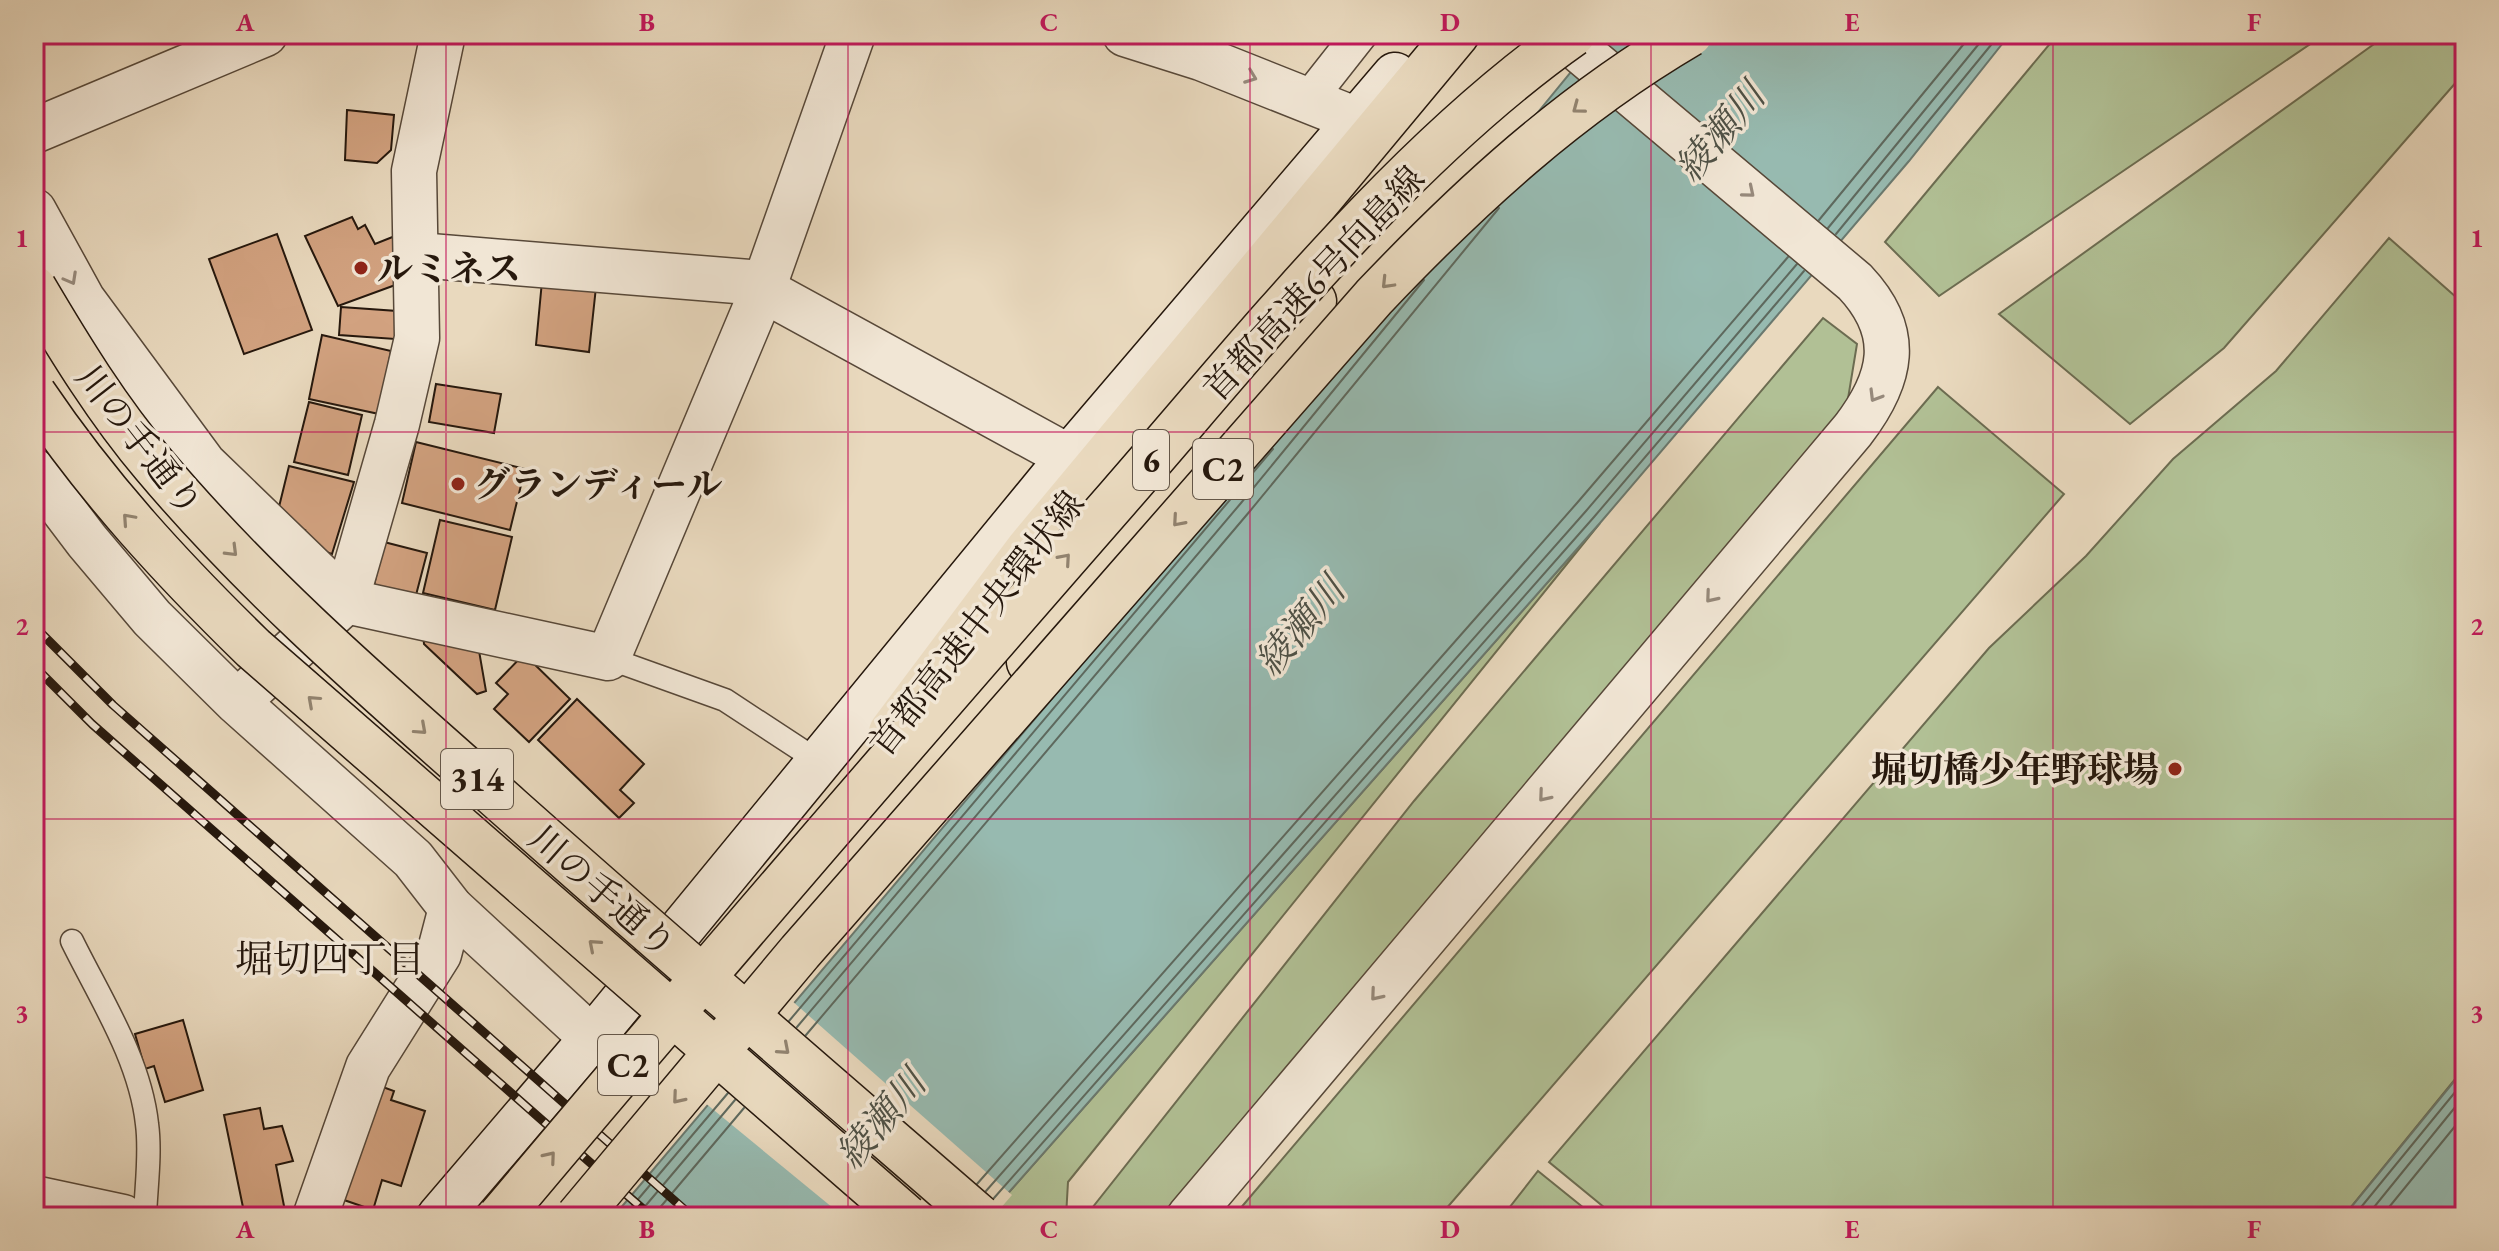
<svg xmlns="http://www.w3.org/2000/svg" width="2499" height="1251" font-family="'EB Garamond','Noto Serif JP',serif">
	<rect width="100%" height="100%" fill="#e9d9be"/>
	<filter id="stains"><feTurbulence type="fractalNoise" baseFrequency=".0025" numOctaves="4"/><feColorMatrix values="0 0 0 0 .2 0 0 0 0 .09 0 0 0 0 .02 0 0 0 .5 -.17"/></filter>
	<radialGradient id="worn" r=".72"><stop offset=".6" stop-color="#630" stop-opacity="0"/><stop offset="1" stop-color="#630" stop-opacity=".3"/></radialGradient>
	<!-- green -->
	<g fill="#b1c095" stroke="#6c6c51" stroke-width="2">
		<path d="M2058,34H2325L1939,296L1885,242Z"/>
		<path d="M2388,34H2465V72L2224,348L2130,424L1999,314Z"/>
		<path d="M2389,238L2465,305V1067L2343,1217H1616L1549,1162L1989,648L2086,556L2173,459L2276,371Z"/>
		<path d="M1823,318L1857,344L1844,423L1180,1217H1085L1414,801Z"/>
		<path d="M1938,387L2064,494L1439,1217H1233Z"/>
		<path d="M1600,523L1068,1182L1066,1217H987Z"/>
		<path d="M1538,1171L1595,1217H1502Z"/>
	</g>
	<!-- water -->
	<g fill="#97bab0" stroke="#6a796f" stroke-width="2">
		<path d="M1602,34H2010L1909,161L1600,523L987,1217H613L1227,492Z"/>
		<path d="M2465,1068V1217H2343Z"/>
	</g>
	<!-- pier -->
	<path fill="#e9d9be" d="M791,1000L1012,1195L993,1217H844L704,1102Z"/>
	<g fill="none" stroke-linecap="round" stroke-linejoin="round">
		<!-- shore -->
		<g stroke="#5e695e" stroke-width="2">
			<path d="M1819,220L1972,34"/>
			<path d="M1828,228L1987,34"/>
			<path d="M1836,234L2000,34"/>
			<path d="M789,1021L1273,449"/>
			<path d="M797,1027L1241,503L1424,280"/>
			<path d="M806,1035L1250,511L1499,208"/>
			<path d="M977,1184L1577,503L1788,257"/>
			<path d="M986,1191L1586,511L1797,264"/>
			<path d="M994,1198L1594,517L1804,271"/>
			<path d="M623,1217L728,1093"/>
			<path d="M636,1217L735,1100"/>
			<path d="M652,1217L744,1108"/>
			<path d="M2353,1217L2465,1080"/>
			<path d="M2366,1217L2465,1095"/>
			<path d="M2381,1217L2465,1114"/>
		</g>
	</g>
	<!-- building -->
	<g fill="#d2a280" stroke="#26180d" stroke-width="2">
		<path d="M347,110L394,115L391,150L377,163L345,160Z"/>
		<path d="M352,217L358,229L365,225L375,244L395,236L398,284L338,306L305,236Z"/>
		<path d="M277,234L312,330L244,354L209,259Z"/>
		<path d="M542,281L596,287L589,352L536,345Z"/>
		<path d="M341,307L397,311L395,339L339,335Z"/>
		<path d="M322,335L391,351L379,414L309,399Z"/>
		<path d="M436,384L501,394L494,433L429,422Z"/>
		<path d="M309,402L362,415L348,475L294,462Z"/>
		<path d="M416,442L525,469L510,530L402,503Z"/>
		<path d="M289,466L354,482L332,554L313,548L301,539L305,530L291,525L278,511Z"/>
		<path d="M440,520L512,537L495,610L423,593Z"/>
		<path d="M384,542L427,553L416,595L374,585Z"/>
		<path d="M423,633L478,645L486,691L477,694L424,644Z"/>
		<path d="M524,654L570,699L529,742L494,709L508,694L496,683Z"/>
		<path d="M577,699L644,764L620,790L634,803L619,818L538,740Z"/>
		<path d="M183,1020L203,1090L165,1102L154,1066L145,1069L135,1034Z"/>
		<path d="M380,1086L394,1091L391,1100L425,1111L401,1186L382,1180L373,1210L344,1200Z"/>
		<path d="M260,1108L264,1129L282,1126L293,1161L276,1165L285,1211L245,1217L224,1115Z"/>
	</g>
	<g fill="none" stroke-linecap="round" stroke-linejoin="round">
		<defs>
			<g id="service">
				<path d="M608,658L725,700L818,761"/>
				<path d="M72,941C100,998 140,1059 147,1124C151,1154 146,1187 145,1217"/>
			</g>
			<path id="pedestrian" d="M1308,100L1360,34"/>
			<g id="minor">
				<path d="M1125,34L1201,58L1357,120"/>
				<path d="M34,131L265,34"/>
				<path d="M34,211L83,300L204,464L346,601L608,658L763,289L853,34"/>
				<path d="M418,255L749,282L1069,457"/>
				<path d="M34,471L87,541L152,618L237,702L413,859L451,908L592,1038"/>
				<path d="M248,692L346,601L397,424L417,338L414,171L443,34"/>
				<path d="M34,1198L123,1217"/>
				<path d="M315,1217L368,1067L439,954L451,908"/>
				<path d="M1189,1217L1853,430C1892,379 1903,333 1855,282L1560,34"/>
			</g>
			<path id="secondary" d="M439,1217L592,1038L1069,457L1395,75"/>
			<g id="motorway">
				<path d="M1029,662L1314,301"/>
				<path d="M891,732L1029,548L1457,34"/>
			</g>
		</defs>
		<!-- service casing -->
		<use href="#service" stroke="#574839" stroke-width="25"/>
		<!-- pedestrian casing -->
		<use href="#pedestrian" stroke="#574839" stroke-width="37"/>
		<!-- minor casing -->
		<use href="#minor" stroke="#574839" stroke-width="47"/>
		<!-- secondary casing -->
		<use href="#secondary" stroke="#26180d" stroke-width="47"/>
		<!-- motorway casing -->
		<use href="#motorway" stroke="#26180d" stroke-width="47"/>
		<!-- service -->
		<use href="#service" stroke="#f1e6d5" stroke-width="22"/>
		<!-- pedestrian -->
		<use href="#pedestrian" stroke="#f1e6d5" stroke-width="34"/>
		<!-- minor -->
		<use href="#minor" stroke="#f1e6d5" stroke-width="44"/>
		<!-- secondary -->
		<use href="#secondary" stroke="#f1e6d5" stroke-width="44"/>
		<!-- motorway -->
		<use href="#motorway" stroke="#e9d9be" stroke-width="44"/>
		<defs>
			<g id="rail">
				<path d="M34,626L113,705L693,1217"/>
				<path d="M34,666L92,724L652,1217"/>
			</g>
		</defs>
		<!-- rail casing -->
		<use href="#rail" stroke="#26180d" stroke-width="9"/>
		<!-- rail -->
		<use href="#rail" stroke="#f1e6d5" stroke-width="6" stroke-dasharray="18" stroke-linecap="butt"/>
		<defs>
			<g id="primary-bridge">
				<path d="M34,288C70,349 108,411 154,465C260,591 387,699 510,808C665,946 822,1081 979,1217"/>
				<path d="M34,394C98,489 171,568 253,648L906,1217"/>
			</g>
			<g id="motorway-bridge">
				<path d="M500,1217C703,975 910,736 1118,498C1256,340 1401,155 1573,34"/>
				<path d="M578,1217L800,952L1374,297C1470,196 1569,105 1690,34"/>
			</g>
		</defs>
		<!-- primary-bridge casing -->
		<use href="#primary-bridge" stroke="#26180d" stroke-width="47" stroke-linecap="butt"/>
		<!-- motorway-bridge casing -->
		<use href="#motorway-bridge" stroke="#26180d" stroke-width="47" stroke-linecap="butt"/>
		<!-- primary-bridge -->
		<use href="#primary-bridge" stroke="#e9d9be" stroke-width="44"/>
		<!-- motorway-bridge -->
		<use href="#motorway-bridge" stroke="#e9d9be" stroke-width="44"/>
	</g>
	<!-- one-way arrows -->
	<defs><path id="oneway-chevron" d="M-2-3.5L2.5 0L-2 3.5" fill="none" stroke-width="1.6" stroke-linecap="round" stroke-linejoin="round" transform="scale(2)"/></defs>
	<g stroke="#96897b">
		<use href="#oneway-chevron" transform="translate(1251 77) rotate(21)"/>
		<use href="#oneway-chevron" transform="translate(1749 192) rotate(40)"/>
		<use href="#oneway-chevron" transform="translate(71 279) rotate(61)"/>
		<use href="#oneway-chevron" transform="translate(1875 396) rotate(121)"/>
		<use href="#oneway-chevron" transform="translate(1711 597) rotate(130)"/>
		<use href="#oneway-chevron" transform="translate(1544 796) rotate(130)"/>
		<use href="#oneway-chevron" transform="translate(1376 995) rotate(130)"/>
	</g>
	<g stroke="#91826e">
		<use href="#oneway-chevron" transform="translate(1578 108) rotate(143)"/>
		<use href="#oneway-chevron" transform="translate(1387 283) rotate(134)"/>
		<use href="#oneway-chevron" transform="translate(128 519) rotate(-132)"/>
		<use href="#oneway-chevron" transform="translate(1178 521) rotate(131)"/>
		<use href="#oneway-chevron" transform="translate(232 551) rotate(45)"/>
		<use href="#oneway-chevron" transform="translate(1065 559) rotate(-49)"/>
		<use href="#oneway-chevron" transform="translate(313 701) rotate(-138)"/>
		<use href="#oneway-chevron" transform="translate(421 729) rotate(42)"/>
		<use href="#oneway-chevron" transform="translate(594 945) rotate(-139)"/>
		<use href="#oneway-chevron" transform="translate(784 1049) rotate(41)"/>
		<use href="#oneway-chevron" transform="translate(678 1098) rotate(130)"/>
		<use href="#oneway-chevron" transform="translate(550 1157) rotate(-50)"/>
	</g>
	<!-- grid -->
	<path fill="none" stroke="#c2185b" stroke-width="2" stroke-opacity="0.55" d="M446,34V1217M848,34V1217M1250,34V1217M1651,34V1217M2053,34V1217M34,432H2465M34,819H2465"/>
	<!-- markers -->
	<g fill="#8f2418" stroke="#f1e6d5" stroke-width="3">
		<circle cx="361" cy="268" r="8"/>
		<circle cx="458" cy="484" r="8"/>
		<circle cx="2175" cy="769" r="8"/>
	</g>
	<g text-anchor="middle" stroke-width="7" stroke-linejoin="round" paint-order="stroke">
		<!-- shield labels -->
		<g fill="#f1e6d5" stroke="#635649" stroke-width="2">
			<rect x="1133" y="430" width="36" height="60" rx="6"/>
			<rect x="1193" y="439" width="60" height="60" rx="6"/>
			<rect x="441" y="749" width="72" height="60" rx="6"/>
			<rect x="598" y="1035" width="60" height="60" rx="6"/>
		</g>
		<g font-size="34" font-weight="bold" fill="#26180d">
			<text x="1151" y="472">6</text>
			<text x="1223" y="481">C2</text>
			<text x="477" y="791">314</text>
			<text x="628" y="1077">C2</text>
		</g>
		<!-- poi labels -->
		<g font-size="36" font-weight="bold" fill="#26180d" stroke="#f1e6d5" text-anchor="start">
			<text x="377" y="281">ルミネス</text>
			<text x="474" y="497">グランディール</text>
			<text x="2159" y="782" text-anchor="end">堀切橋少年野球場</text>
		</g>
		<!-- street labels -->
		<g font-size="36" fill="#26180d" stroke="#f1e6d5">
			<text transform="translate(1313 283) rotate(-47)" y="13">首都高速6号向島線</text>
			<text transform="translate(140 440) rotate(52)" y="13">川の手通り</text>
			<text transform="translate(976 623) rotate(-52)" y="13">首都高速中央環状線</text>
			<text transform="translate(603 891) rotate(41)" y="13">川の手通り</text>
		</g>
		<!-- water labels -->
		<g font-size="38" font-style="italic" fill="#4e5146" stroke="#f1e6d5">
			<text transform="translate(1720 132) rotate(-50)" y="13">綾瀬川</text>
			<text transform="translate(1300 626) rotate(-50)" y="13">綾瀬川</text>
			<text transform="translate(881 1119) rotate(-50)" y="13">綾瀬川</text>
		</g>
		<!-- neighbourhood labels -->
		<g font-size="38" fill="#26180d" stroke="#f1e6d5">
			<text x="330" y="972">堀切四丁目</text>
		</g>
	</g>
	<!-- margin -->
	<rect width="2499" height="1251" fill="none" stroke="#e9d9be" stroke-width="88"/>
	<rect x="44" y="44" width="2411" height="1163" fill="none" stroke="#c2185b" stroke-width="3"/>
	<g font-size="26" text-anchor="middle" font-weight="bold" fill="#c2185b">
		<text x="245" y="31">A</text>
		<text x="647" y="31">B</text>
		<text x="1049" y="31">C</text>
		<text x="1450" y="31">D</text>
		<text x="1852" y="31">E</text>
		<text x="2254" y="31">F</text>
		<text x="22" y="247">1</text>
		<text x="2477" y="247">1</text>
		<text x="22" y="635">2</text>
		<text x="2477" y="635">2</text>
		<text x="22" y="1022">3</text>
		<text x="2477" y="1022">3</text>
		<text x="245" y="1238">A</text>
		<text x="647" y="1238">B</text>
		<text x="1049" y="1238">C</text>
		<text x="1450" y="1238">D</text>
		<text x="1852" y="1238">E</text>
		<text x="2254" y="1238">F</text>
	</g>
	<rect width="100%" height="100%" filter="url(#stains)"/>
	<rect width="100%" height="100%" fill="url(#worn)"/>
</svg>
